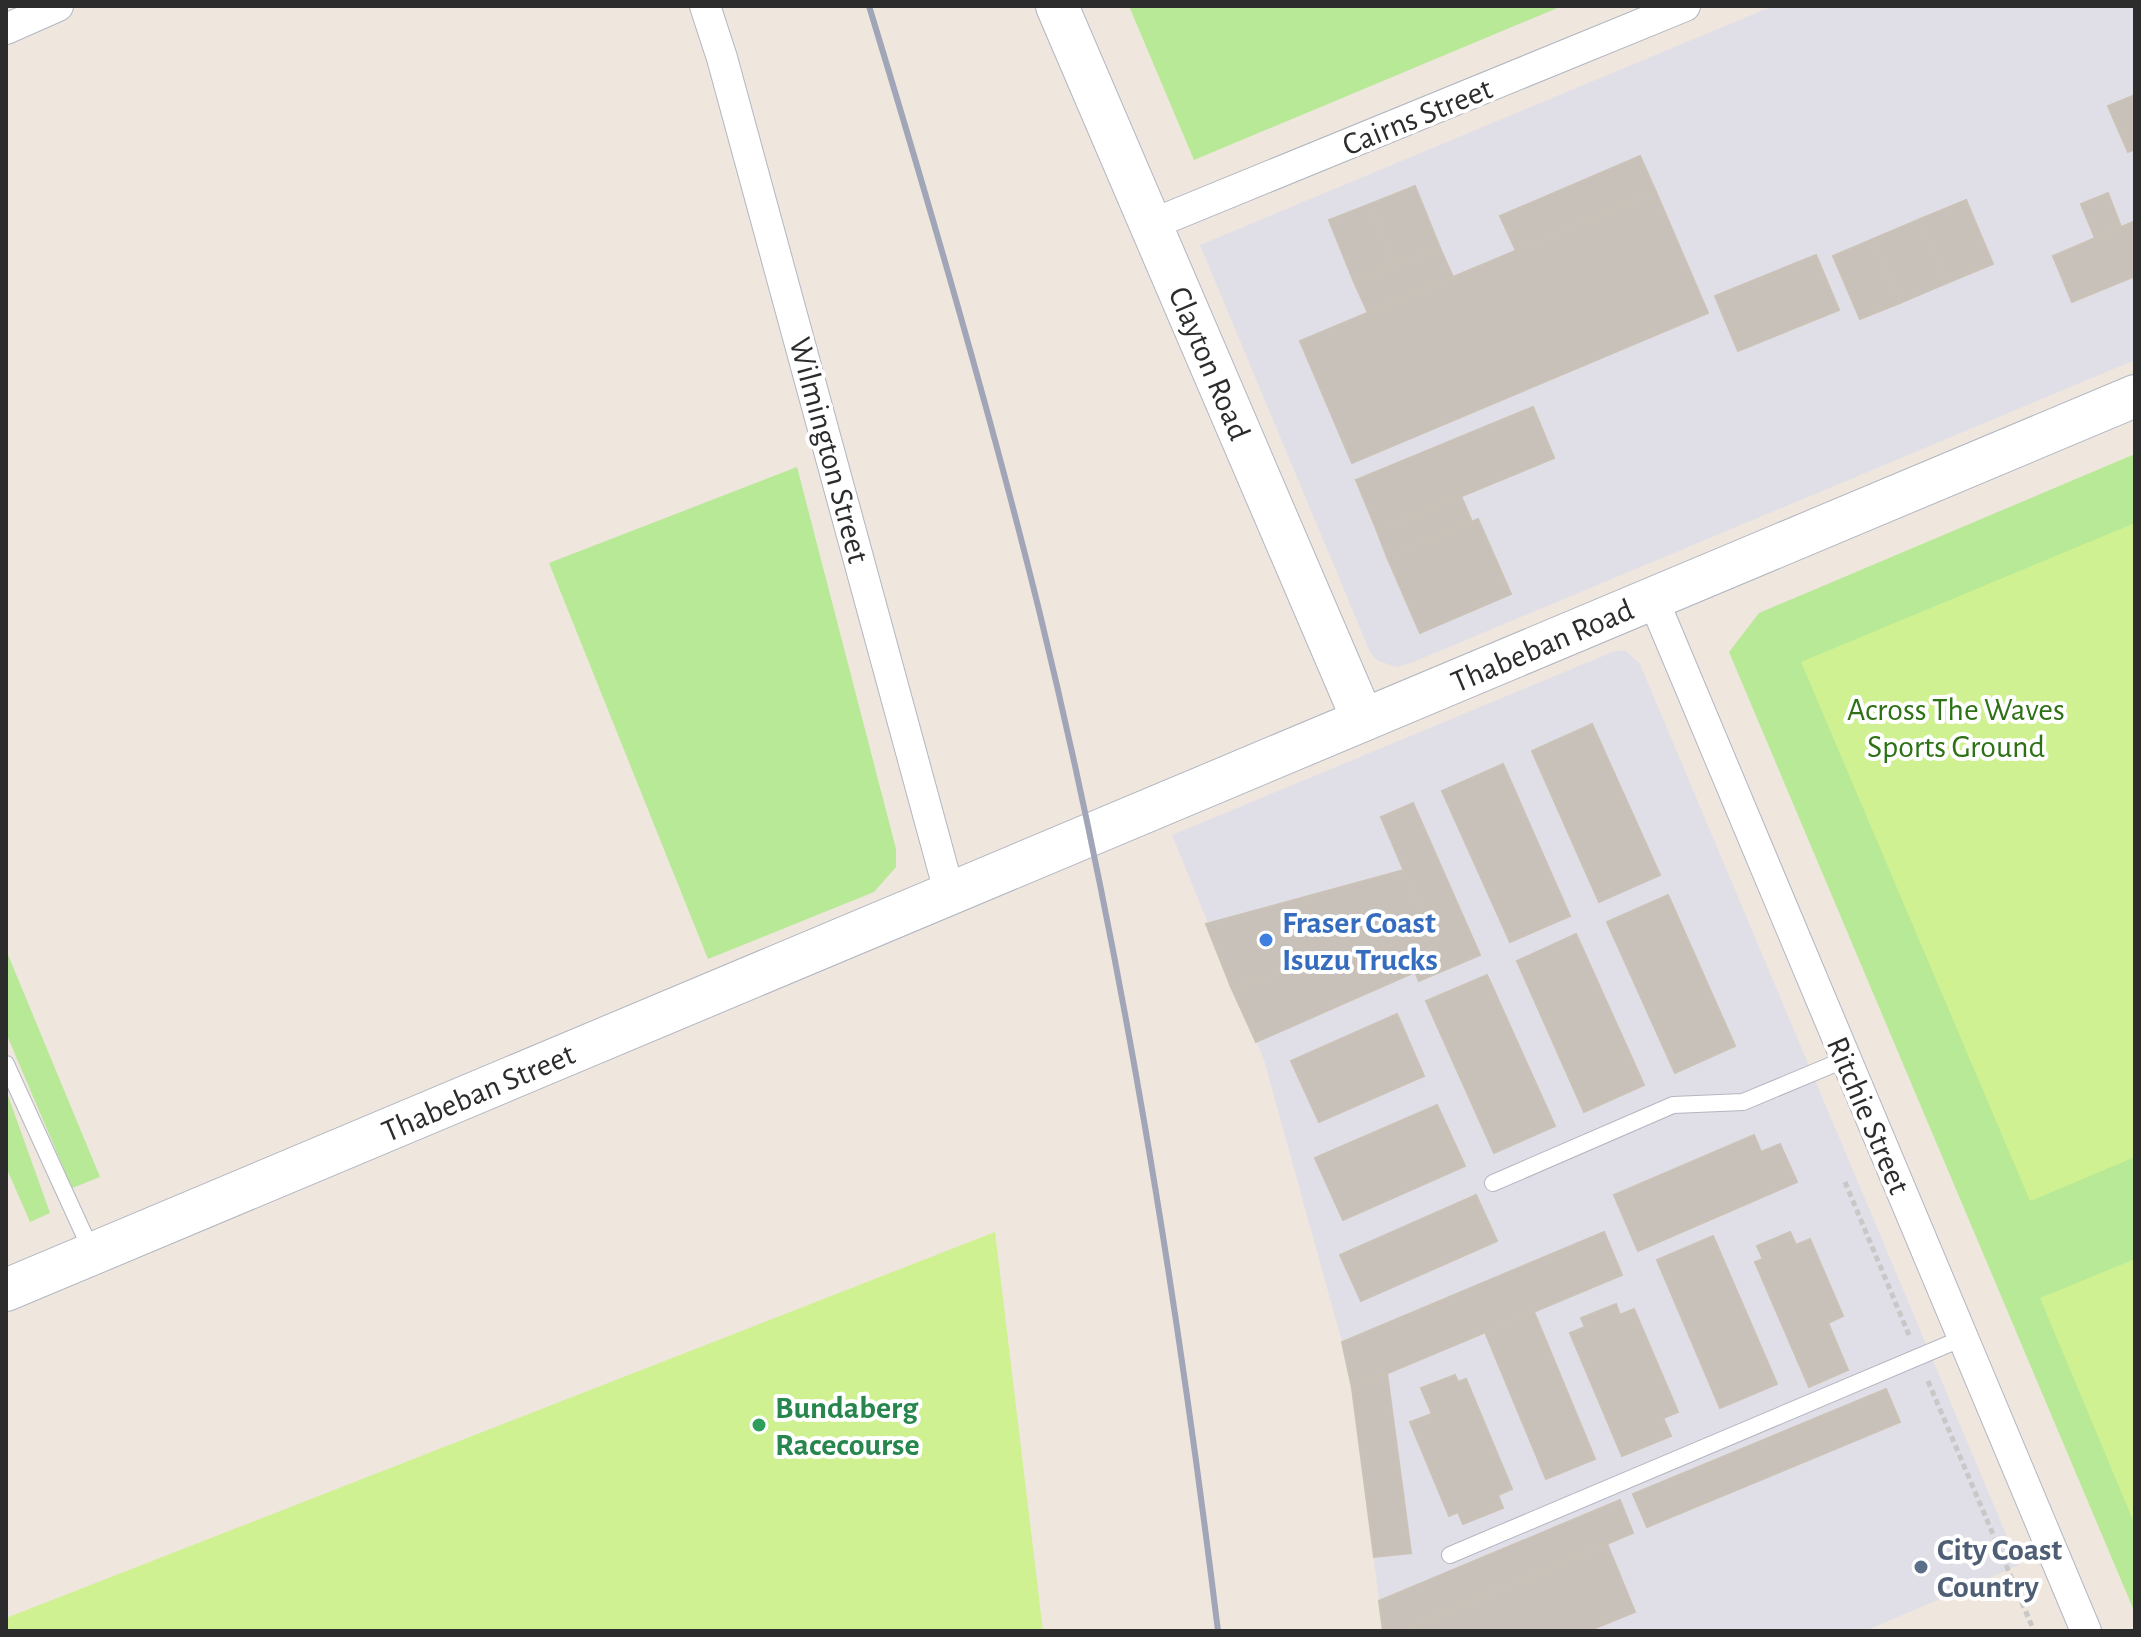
<svg xmlns="http://www.w3.org/2000/svg" width="2141" height="1637" font-family="'Alegreya Sans',sans-serif">
	<rect width="100%" height="100%" fill="#efe6de"/>
	<!-- industrial -->
	<g fill="#e0dfe7">
		<path d="M1773,6H2135V360L1411,663L1397,667L1378,661L1370,652L1200,245Z"/>
		<path d="M1615,651H1626L1640,664L2019,1565L1865,1631H1383L1352,1388L1342,1342L1264,1060L1172,835Z"/>
	</g>
	<!-- green -->
	<g fill="#b8e996">
		<path d="M1129,6H1562L1194,160Z"/>
		<path d="M2135,454V1613L1729,652L1759,613Z"/>
		<path d="M797,467L896,849V867L874,892L708,959L549,563Z"/>
		<path d="M6,950L100,1177L72,1188L6,1033Z"/>
		<path d="M6,1090L50,1213L30,1222L6,1167Z"/>
	</g>
	<!-- pitch -->
	<g fill="#cff191">
		<path d="M2135,523V1157L2030,1201L1801,662Z"/>
		<path d="M995,1232L1043,1631H6V1618Z"/>
		<path d="M2135,1259V1525L2040,1298Z"/>
	</g>
	<!-- building -->
	<g fill="#c7c1b9" stroke="#cbc2b7" stroke-width="2">
		<path d="M2135,95V149L2128,152L2108,106Z"/>
		<path d="M1640,156L1656,192L1516,251L1500,216Z"/>
		<path d="M1415,186L1440,248L1395,266L1370,204Z"/>
		<path d="M1656,192L1708,313L1352,463L1300,341Z"/>
		<path d="M2108,193L2121,227L2095,238L2081,204Z"/>
		<path d="M1966,200L1993,264L1947,283L1920,219Z"/>
		<path d="M1370,204L1395,266L1354,282L1329,220Z"/>
		<path d="M1920,219L1947,283L1900,303L1873,239Z"/>
		<path d="M2135,221V276L2072,302L2053,256Z"/>
		<path d="M1873,239L1900,303L1860,319L1833,256Z"/>
		<path d="M1440,248L1453,277L1368,313L1354,282Z"/>
		<path d="M1816,255L1839,310L1738,351L1715,296Z"/>
		<path d="M1533,407L1554,458L1377,531L1356,480Z"/>
		<path d="M1461,496L1472,522L1387,557L1377,531Z"/>
		<path d="M1478,519L1511,594L1420,633L1387,557Z"/>
		<path d="M1592,724L1660,875L1599,902L1532,751Z"/>
		<path d="M1503,764L1570,916L1510,942L1442,791Z"/>
		<path d="M1413,803L1480,955L1419,981L1415,972L1256,1042L1231,987L1431,934L1381,817Z"/>
		<path d="M1404,870L1431,934L1231,987L1206,924Z"/>
		<path d="M1668,895L1735,1046L1675,1073L1607,922Z"/>
		<path d="M1576,934L1644,1085L1584,1112L1517,961Z"/>
		<path d="M1487,975L1555,1126L1494,1153L1426,1001Z"/>
		<path d="M1397,1014L1424,1076L1319,1122L1291,1061Z"/>
		<path d="M1437,1105L1465,1166L1343,1220L1315,1158Z"/>
		<path d="M1754,1135L1761,1152L1780,1144L1797,1182L1638,1251L1614,1195Z"/>
		<path d="M1476,1195L1497,1241L1361,1301L1340,1255Z"/>
		<path d="M1604,1232L1622,1275L1352,1388L1342,1342Z"/>
		<path d="M1790,1232L1796,1245L1810,1239L1843,1316L1828,1323L1848,1370L1809,1387L1755,1262L1763,1259L1757,1246Z"/>
		<path d="M1713,1236L1777,1384L1720,1408L1657,1260Z"/>
		<path d="M1616,1304L1620,1315L1634,1309L1678,1412L1663,1418L1671,1436L1622,1456L1570,1333L1585,1327L1581,1318Z"/>
		<path d="M1534,1312L1595,1459L1546,1479L1485,1332Z"/>
		<path d="M1387,1373L1411,1553L1374,1557L1352,1388Z"/>
		<path d="M1455,1375L1458,1382L1466,1379L1512,1489L1498,1495L1503,1508L1463,1524L1458,1512L1449,1516L1410,1422L1432,1414L1421,1388Z"/>
		<path d="M1886,1389L1900,1422L1647,1527L1633,1494Z"/>
		<path d="M1620,1500L1633,1533L1400,1631H1383L1379,1601Z"/>
		<path d="M1607,1544L1635,1612L1588,1631H1402Z"/>
	</g>
	<g fill="none" stroke-linecap="round" stroke-linejoin="round">
		<defs>
			<g id="lane">
				<path d="M6,1064L92,1252"/>
				<path d="M1493,1183L1673,1105L1743,1102L1846,1059"/>
				<path d="M1450,1555L1963,1338"/>
			</g>
			<g id="street">
				<path d="M705,6L722,58L950,895"/>
				<path d="M6,29L58,6"/>
				<path d="M1150,225L1685,6"/>
				<path d="M1653,599L2086,1631"/>
			</g>
			<g id="secondary">
				<path d="M1057,6L1363,720"/>
				<path d="M6,1290L2135,396"/>
			</g>
		</defs>
		<!-- lane casing -->
		<use href="#lane" stroke="#b2b6c1" stroke-width="18"/>
		<!-- street casing -->
		<use href="#street" stroke="#b2b6c1" stroke-width="32"/>
		<!-- secondary casing -->
		<use href="#secondary" stroke="#b2b6c1" stroke-width="44"/>
		<!-- path -->
		<g stroke="#c8c8c8" stroke-width="5" stroke-dasharray="6 4" stroke-linecap="butt">
			<path d="M1845,1182L1909,1335"/>
			<path d="M1928,1381L2034,1631"/>
		</g>
		<!-- lane -->
		<use href="#lane" stroke="#fff" stroke-width="16"/>
		<!-- street -->
		<use href="#street" stroke="#fff" stroke-width="30"/>
		<!-- secondary -->
		<use href="#secondary" stroke="#fff" stroke-width="42"/>
		<!-- rail -->
		<path stroke="#a0a5b8" stroke-width="6" d="M869,6C930,206 989,407 1039,610C1121,946 1176,1288 1218,1631"/>
	</g>
	<!-- markers -->
	<circle fill="#3f7fe0" stroke="#fff" stroke-width="3" cx="1266" cy="940" r="8"/>
	<circle fill="#2e9e5b" stroke="#fff" stroke-width="3" cx="759" cy="1425" r="8"/>
	<circle fill="#5c6f8a" stroke="#fff" stroke-width="3" cx="1921" cy="1567" r="8"/>
	<g text-anchor="middle" stroke-width="8" stroke-linejoin="round" paint-order="stroke">
		<!-- street labels -->
		<g font-size="32" fill="#2c2c2c" stroke="#fff">
			<text transform="translate(1417 116) rotate(-22)" y="11">Cairns Street</text>
			<text transform="translate(1210 363) rotate(67)" y="11">Clayton Road</text>
			<text transform="translate(830 450) rotate(75)" y="11">Wilmington Street</text>
			<text transform="translate(1542 645) rotate(-23)" y="11">Thabeban Road</text>
			<text transform="translate(478 1092) rotate(-23)" y="11">Thabeban Street</text>
			<text transform="translate(1869 1115) rotate(67)" y="11">Ritchie Street</text>
		</g>
		<!-- park labels -->
		<g font-size="32" fill="#2e7115" stroke="#fff">
			<text x="1956" y="720">Across The Waves<tspan x="1956" dy="37">Sports Ground</tspan></text>
		</g>
		<!-- shop labels -->
		<g font-size="32" font-weight="bold" fill="#366cbe" stroke="#fff" text-anchor="start">
			<text x="1282" y="933">Fraser Coast<tspan x="1282" dy="37">Isuzu Trucks</tspan></text>
		</g>
		<!-- leisure labels -->
		<g font-size="32" font-weight="bold" fill="#27864d" stroke="#fff" text-anchor="start">
			<text x="775" y="1418">Bundaberg<tspan x="775" dy="37">Racecourse</tspan></text>
		</g>
		<!-- service labels -->
		<g font-size="32" font-weight="bold" fill="#4e5e75" stroke="#fff" text-anchor="start">
			<text x="1937" y="1560">City Coast<tspan x="1937" dy="37">Country</tspan></text>
		</g>
	</g>
	<!-- border -->
	<rect width="2141" height="1637" fill="none" stroke="#2c2c2c" stroke-width="16"/>
</svg>
